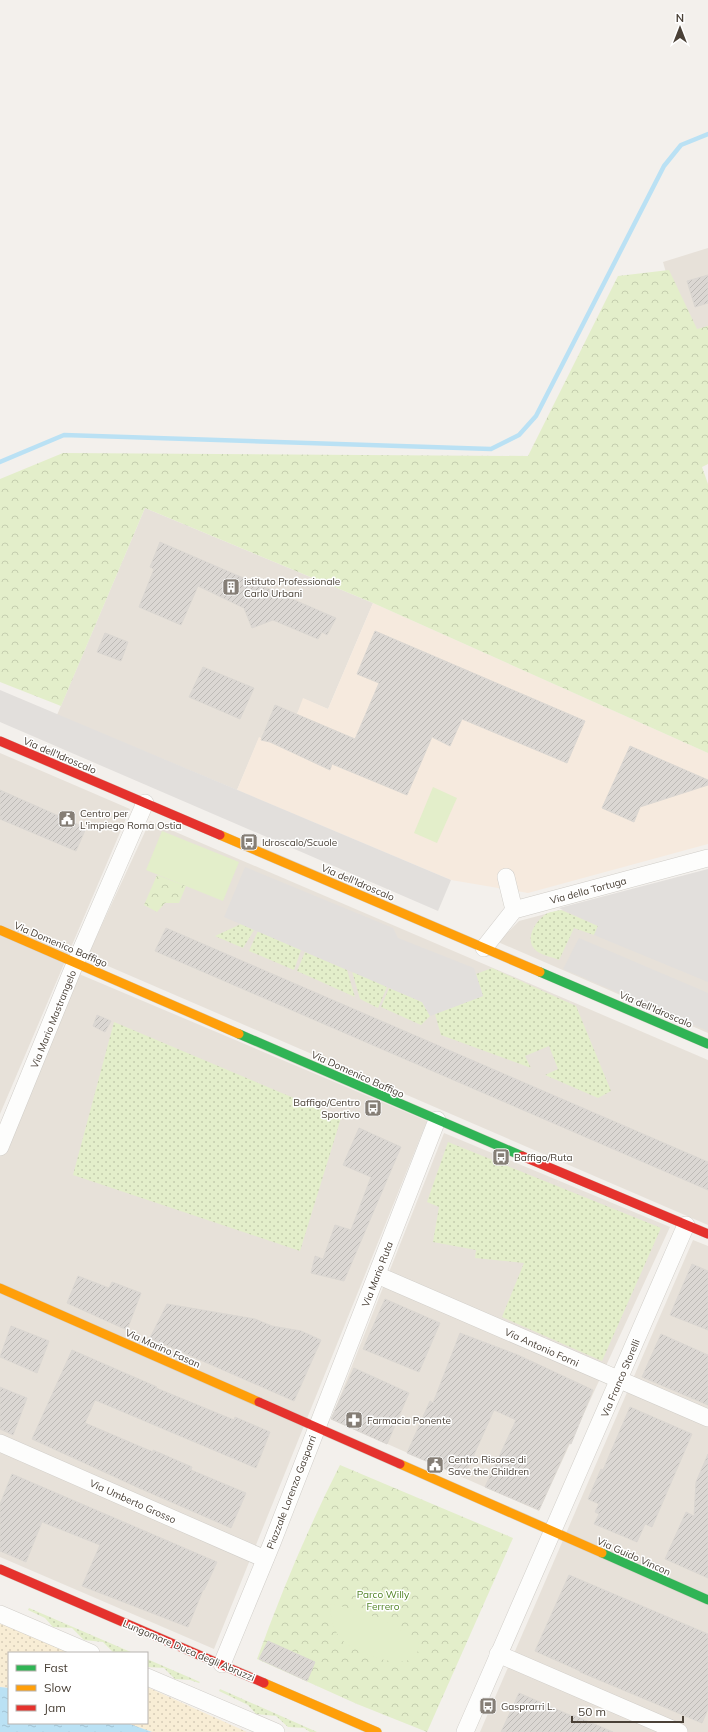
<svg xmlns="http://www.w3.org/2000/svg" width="708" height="1732" font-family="Mulish,sans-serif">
	<defs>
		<pattern id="grass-dots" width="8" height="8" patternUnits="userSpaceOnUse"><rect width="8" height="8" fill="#e3eeca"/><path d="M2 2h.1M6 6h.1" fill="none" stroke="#c4cdae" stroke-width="1.8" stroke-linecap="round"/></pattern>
		<pattern id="sand-dots" width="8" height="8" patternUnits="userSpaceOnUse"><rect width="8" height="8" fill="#f8edd5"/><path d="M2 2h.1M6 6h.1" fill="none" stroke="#d6ccb7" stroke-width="1.8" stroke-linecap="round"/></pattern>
		<pattern id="park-crowns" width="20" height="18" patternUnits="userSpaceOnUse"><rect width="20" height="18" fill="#e3eeca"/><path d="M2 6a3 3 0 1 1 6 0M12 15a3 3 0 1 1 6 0" fill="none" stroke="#c4cdae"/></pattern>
		<pattern id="water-ripples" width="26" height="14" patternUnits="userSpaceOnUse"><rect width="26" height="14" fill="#bae1f4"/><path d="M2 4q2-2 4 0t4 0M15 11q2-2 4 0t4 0" fill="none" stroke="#a1c2d2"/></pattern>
		<pattern id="building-hatch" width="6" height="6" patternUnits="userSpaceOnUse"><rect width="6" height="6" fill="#dbd7d3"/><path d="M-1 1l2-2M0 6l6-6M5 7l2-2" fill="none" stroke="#bdbab6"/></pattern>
	</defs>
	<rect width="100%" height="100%" fill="#f3f0ec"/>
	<!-- residential -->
	<g fill="#e7e1d9">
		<path d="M708,248V422L663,262Z"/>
		<path d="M145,508L373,603L328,709L304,699L297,714L270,742L259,738L237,790L57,715Z"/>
		<path d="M0,753L130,809L0,1114Z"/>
		<path d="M150,821L708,1060V1225L87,957Z"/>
		<path d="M708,871V1033L498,942L519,921Z"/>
		<path d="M72,971L427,1121L214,1649L0,1557V1155Z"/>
		<path d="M444,1133L670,1227L539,1511L331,1419Z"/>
		<path d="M693,1240L708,1246V1732H480Z"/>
	</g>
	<!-- commercial -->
	<path fill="#f6eade" d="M373,603L708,753V844L528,893L451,880L237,790L259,737L270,742L284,709L297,714L303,698L328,709Z"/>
	<!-- grass -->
	<g fill="url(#grass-dots)">
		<path d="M561,910L598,926L594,935L574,928L559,960C553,957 544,956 538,952C523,942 534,922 546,914C549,912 556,911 561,910Z"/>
		<path d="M241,924L254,930L243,948L215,936Z"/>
		<path d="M258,931L301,950L294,970L249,951Z"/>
		<path d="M305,952L347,970L355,997L297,971Z"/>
		<path d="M492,968L576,1006L611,1091L598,1098L545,1075L558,1069L549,1046L525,1056L531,1068L441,1035L435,1014L483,996L476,974Z"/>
		<path d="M352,971L387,987L378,1008L360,999Z"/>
		<path d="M389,988L422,1002L430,1016L421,1025L381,1007Z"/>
		<path d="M114,1022L341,1118L300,1251L73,1175Z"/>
		<path d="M448,1142L661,1228L602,1361L502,1317L524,1263L475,1258L476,1250L433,1242L439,1207L427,1202Z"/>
		<path d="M29,1608L133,1653H114L103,1642L84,1640L72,1628L53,1627L45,1618L28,1610Z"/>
		<path d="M147,1659L200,1682L199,1683L190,1680L175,1679L164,1668L147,1667Z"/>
		<path d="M220,1689L317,1732H310L304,1728L288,1727L276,1716L256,1714L248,1705L219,1691Z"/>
	</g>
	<!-- sand -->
	<g fill="url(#sand-dots)">
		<path d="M0,1622L70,1653H9V1688L0,1687Z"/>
		<path d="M147,1687L247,1732H152L127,1723H147Z"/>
	</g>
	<!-- park -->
	<g fill="url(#park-crowns)">
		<path d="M669,270L697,329L708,326V464L702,467L708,484V753L373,603L145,508L61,706L0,682V479L63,453L528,456L618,276Z"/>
		<path d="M157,875L186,886L179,903H165L157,912L144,905Z"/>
		<path d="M340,1465L513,1538L427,1732L357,1704L257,1659C281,1593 308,1528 340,1465Z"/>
	</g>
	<!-- pitch -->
	<g fill="#e3eeca">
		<path d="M433,787L457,798L437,843L414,833Z"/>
		<path d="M162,831L239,862L223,901L146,870Z"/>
		<path d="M330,1604C362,1610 394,1622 419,1643C420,1679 357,1654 343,1641C333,1632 330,1616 330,1604Z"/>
	</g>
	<!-- parking -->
	<g fill="#e2dfdc">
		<path d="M0,690L451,880L438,911L0,722Z"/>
		<path d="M245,867L393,928L398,938L474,968L483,996L430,1016L422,1002L224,917Z"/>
		<path d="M708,869V982L594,935L598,926L559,908Z"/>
		<path d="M579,938L708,993V1031L563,969Z"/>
	</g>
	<!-- water -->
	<path fill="url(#water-ripples)" d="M0,1687L9,1688V1723H127L152,1732H0Z"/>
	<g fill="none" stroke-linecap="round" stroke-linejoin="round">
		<!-- stream -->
		<path stroke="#bae1f4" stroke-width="4.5" d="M0,462L64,435L491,449L519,435L536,416L664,166L681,145L708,134"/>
	</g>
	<!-- building -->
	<g fill="url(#building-hatch)" stroke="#dbd7d2">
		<path d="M708,275V303L695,307L687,281Z"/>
		<path d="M160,542L336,618L327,635L322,632L318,639L273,620L252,628L244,608L198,586L181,625L139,607L154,569L150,567Z"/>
		<path d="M375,631L585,721L567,763L462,719L450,746L432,737L407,795L332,764L330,770L270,742L261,740L275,705L355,739L379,683L357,674Z"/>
		<path d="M105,633L128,642L121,661L97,652Z"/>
		<path d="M203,667L254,688L240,719L189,697Z"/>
		<path d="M630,746L708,780V785L640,807L634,822L602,808Z"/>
		<path d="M0,790L86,828L76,851L0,819Z"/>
		<path d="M166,928L708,1162V1190L155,951Z"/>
		<path d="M97,1015L111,1021L105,1032L93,1026Z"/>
		<path d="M359,1128L401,1147L344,1281L311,1273L315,1256L323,1259L335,1225L351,1230L371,1177L343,1165Z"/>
		<path d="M692,1264L708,1271V1330L670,1315Z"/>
		<path d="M78,1276L109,1288L112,1282L141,1293L127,1330L67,1303Z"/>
		<path d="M385,1299L440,1323L419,1372L363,1349Z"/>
		<path d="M167,1304L255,1319L272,1326L301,1331L321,1340L294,1401L150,1338Z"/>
		<path d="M11,1326L49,1341L37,1373L0,1357Z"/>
		<path d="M460,1333L518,1355L593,1390L571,1444L569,1443L539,1510L485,1487L516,1420L494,1410L464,1477L407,1453L430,1401L433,1403Z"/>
		<path d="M661,1334L708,1355V1405L642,1377Z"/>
		<path d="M72,1350L157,1387L156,1388L234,1420L235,1417L270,1432L256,1468L95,1400L85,1423L153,1452V1450L192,1467L191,1470L246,1493L231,1528L139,1488L32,1439Z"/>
		<path d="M354,1368L409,1393L387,1444L331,1419Z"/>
		<path d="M0,1387L27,1398L13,1435L0,1429Z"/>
		<path d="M630,1407L692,1434L652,1527L645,1524L637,1542L594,1524L599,1514L595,1512L599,1504L588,1499L601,1469L603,1470Z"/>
		<path d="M708,1454V1578L665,1559L686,1512L694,1516L696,1482Z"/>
		<path d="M12,1474L217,1562L204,1590H203L188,1627L82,1586L100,1545L42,1522L26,1562L0,1551V1504Z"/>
		<path d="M569,1575L708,1634V1709L702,1723L580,1672V1671L535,1651Z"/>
		<path d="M268,1641L315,1662L307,1681L259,1659Z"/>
		<path d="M519,1693L572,1716L573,1715L613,1732H501Z"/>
	</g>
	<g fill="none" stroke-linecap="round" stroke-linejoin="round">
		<defs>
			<g id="street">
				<path d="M506,877L514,910"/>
				<path d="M484,948L514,910L708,858"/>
				<path d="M0,1147L72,971L145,803"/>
				<path d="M377,1275L708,1418"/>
				<path d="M0,1443L265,1559"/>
				<path d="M0,1614L91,1653"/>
				<path d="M498,1654L679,1732"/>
				<path d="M222,1664L272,1543L437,1120"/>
				<path d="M147,1677L276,1732"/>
				<path d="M465,1732L686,1225"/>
			</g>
			<g id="fast">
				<path d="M540,972L708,1044"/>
				<path d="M239,1034L522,1156"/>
				<path d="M602,1553L708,1600"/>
			</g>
			<g id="slow">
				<path d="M220,835L540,972"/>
				<path d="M0,930L239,1034"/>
				<path d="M0,1288L259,1402"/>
				<path d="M400,1464L602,1553"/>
				<path d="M264,1683L377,1732"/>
			</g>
			<g id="jam">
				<path d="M0,741L220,835"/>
				<path d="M522,1156L708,1234"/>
				<path d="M259,1402L400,1464"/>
				<path d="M0,1569L264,1683"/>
			</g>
		</defs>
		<!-- street casing -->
		<use href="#street" stroke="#d1cec9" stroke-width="18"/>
		<!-- fast casing -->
		<use href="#fast" stroke="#d4cec4" stroke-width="10"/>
		<!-- slow casing -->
		<use href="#slow" stroke="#d4cec4" stroke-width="10"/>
		<!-- jam casing -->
		<use href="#jam" stroke="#d4cec4" stroke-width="10"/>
		<!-- street -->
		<use href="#street" stroke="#fdfdfc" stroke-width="17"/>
		<!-- fast -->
		<use href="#fast" stroke="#30b455" stroke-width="9"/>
		<!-- slow -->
		<use href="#slow" stroke="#ff9f0a" stroke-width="9"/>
		<!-- jam -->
		<use href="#jam" stroke="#e5322d" stroke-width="9"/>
	</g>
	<!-- icons -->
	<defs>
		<symbol id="building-square" viewBox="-11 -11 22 22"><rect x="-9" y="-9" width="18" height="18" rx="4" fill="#857e76" stroke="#fff"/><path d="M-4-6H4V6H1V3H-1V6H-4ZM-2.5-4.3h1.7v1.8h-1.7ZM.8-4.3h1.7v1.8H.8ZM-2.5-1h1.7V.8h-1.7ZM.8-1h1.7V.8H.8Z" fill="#fff"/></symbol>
		<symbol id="civic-square" viewBox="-11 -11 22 22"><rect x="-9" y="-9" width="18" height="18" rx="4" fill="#857e76" stroke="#fff"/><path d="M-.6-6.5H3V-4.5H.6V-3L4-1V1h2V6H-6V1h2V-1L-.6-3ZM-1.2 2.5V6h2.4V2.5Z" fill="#fff"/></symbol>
		<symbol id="bus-square" viewBox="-11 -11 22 22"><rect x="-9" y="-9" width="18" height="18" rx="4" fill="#857e76" stroke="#fff"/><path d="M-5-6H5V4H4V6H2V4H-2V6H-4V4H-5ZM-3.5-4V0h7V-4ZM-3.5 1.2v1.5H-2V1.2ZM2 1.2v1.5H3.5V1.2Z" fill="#fff"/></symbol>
		<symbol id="pharmacy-square" viewBox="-11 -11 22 22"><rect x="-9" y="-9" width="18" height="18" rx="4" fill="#857e76" stroke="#fff"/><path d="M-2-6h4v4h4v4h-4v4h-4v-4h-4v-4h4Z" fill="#fff"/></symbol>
	</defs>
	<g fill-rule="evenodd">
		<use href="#building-square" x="221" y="577" width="20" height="20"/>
		<use href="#civic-square" x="57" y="809" width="20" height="20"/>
		<use href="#bus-square" x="239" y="832" width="20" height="20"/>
		<use href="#bus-square" x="363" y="1098" width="20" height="20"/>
		<use href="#bus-square" x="491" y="1147" width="20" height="20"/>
		<use href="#pharmacy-square" x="344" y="1410" width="20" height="20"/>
		<use href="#civic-square" x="425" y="1455" width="20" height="20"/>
		<use href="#bus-square" x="478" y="1696" width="20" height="20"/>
	</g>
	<g text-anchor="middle" stroke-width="3" stroke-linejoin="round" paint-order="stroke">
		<!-- poi labels -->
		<g font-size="10" fill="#4a4137" stroke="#fff" text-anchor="start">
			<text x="244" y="585">istituto Professionale<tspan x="244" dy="12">Carlo Urbani</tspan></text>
			<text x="80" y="817">Centro per<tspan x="80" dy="12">L'impiego Roma Ostia</tspan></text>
			<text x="262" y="846">Idroscalo/Scuole</text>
			<text x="360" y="1106" text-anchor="end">Baffigo/Centro<tspan x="360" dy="12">Sportivo</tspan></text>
			<text x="514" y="1161">Baffigo/Ruta</text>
			<text x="367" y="1424">Farmacia Ponente</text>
			<text x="448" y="1463">Centro Risorse di<tspan x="448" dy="12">Save the Children</tspan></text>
			<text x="501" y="1710">Gasprarri L.</text>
		</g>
		<!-- street labels -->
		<g font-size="10" fill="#4a4137" stroke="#fff">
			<text transform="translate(60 755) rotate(23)" y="4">Via dell'Idroscalo</text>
			<text transform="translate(358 882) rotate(23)" y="4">Via dell'Idroscalo</text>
			<text transform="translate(588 890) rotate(-15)" y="4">Via della Tortuga</text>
			<text transform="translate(61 944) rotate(23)" y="4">Via Domenico Baffigo</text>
			<text transform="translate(656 1009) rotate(23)" y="4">Via dell'Idroscalo</text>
			<text transform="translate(53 1019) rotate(-68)" y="4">Via Mario Mastrangelo</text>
			<text transform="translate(358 1074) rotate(24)" y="4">Via Domenico Baffigo</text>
			<text transform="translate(377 1274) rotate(-69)" y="4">Via Mario Ruta</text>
			<text transform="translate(542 1347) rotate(24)" y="4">Via Antonio Forni</text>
			<text transform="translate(163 1348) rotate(24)" y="4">Via Marino Fasan</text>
			<text transform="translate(620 1378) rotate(-67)" y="4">Via Franco Storelli</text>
			<text transform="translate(291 1492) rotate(-69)" y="4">Piazzale Lorenzo Gasparri</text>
			<text transform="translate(133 1501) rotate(24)" y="4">Via Umberto Grosso</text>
			<text transform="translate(634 1556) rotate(24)" y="4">Via Guido Vincon</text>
			<text transform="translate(189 1650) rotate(23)" y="4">Lungomare Duca degli Abruzzi</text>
		</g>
		<!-- park labels -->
		<g font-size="10" fill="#508224" stroke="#fff">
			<text x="383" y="1598">Parco Willy<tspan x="383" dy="12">Ferrero</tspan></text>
		</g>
	</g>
	<!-- legend -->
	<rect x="8" y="1652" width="140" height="72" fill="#ffffff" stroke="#b7b3af"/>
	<rect x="16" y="1665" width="20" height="6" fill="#30b455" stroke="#b7b3af"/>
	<text x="44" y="1672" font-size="12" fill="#4a4137">Fast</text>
	<rect x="16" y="1685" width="20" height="6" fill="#ff9f0a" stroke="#b7b3af"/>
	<text x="44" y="1692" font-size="12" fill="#4a4137">Slow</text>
	<rect x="16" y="1705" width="20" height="6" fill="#e5322d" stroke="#b7b3af"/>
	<text x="44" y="1712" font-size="12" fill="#4a4137">Jam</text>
	<!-- north arrow -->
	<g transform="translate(680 28)" stroke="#ffffff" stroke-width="3" paint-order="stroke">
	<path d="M0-3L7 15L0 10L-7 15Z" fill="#4a4137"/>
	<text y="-6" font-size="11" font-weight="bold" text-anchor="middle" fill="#4a4137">N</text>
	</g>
	<!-- scale -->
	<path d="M572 1716v6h111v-6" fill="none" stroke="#4a4137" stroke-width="2"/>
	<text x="578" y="1716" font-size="12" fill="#4a4137" stroke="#ffffff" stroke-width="3" paint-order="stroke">50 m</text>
</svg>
